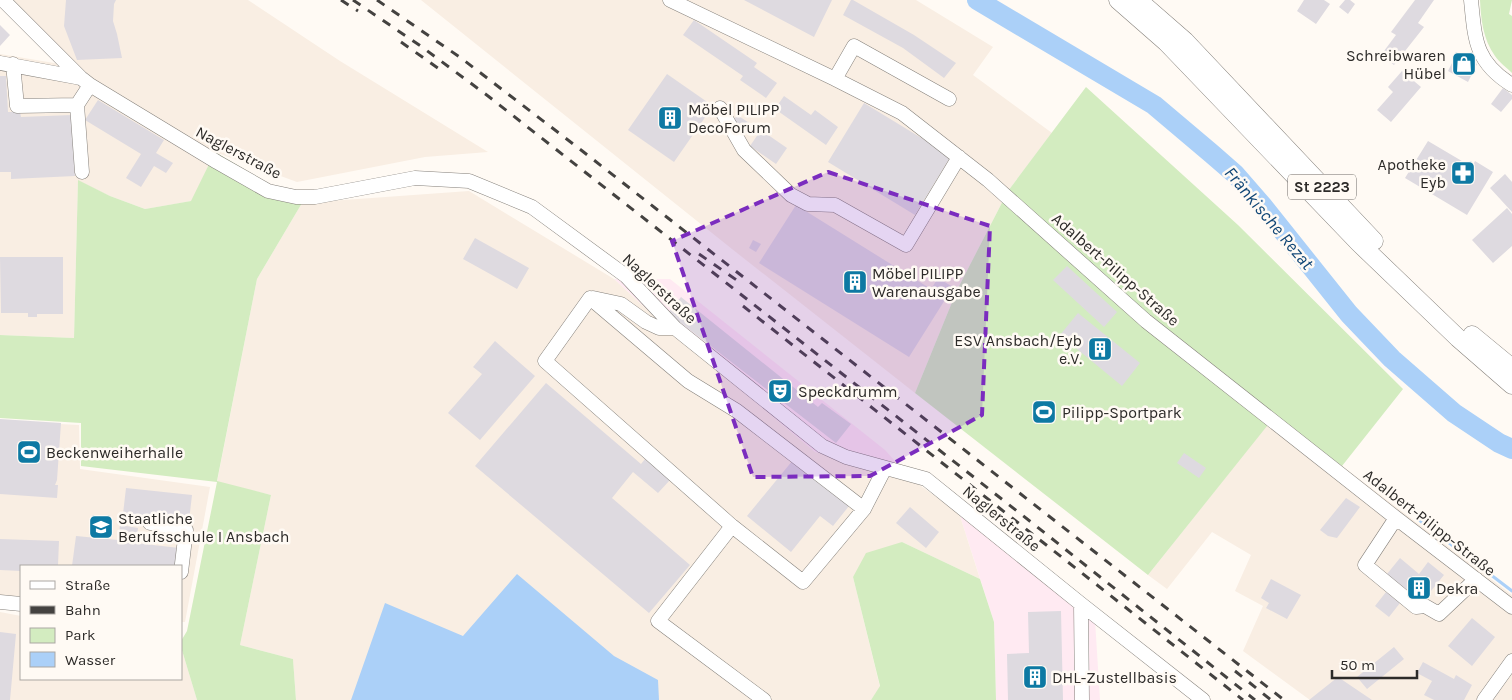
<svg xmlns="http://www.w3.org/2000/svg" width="1512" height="700" font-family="Karla,sans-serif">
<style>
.commercial{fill:#ffeaf2}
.built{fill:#f9eee3}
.green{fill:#d3ecc0}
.water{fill:#abd0f8}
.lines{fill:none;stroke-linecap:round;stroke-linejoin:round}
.stream{stroke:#abd0f8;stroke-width:3}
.river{stroke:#abd0f8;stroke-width:20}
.building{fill:#dedae0}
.minor-casing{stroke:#85807b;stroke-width:15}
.major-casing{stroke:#85807b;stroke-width:19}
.minor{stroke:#fff;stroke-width:14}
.major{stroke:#fff;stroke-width:18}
.rail{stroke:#444240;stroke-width:3;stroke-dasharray:9 9;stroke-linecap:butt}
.marked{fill:#7b2cbf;fill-opacity:0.2;stroke:#7b2cbf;stroke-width:4;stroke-dasharray:10 6;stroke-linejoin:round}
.labels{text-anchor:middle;stroke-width:5;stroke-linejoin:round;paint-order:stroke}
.shield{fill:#fffaf4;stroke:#6c6966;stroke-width:1}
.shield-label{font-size:15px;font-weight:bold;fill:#2d2b29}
.poi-label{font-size:16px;fill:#2d2b29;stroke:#fffaf4;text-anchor:start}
.street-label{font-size:16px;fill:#2d2b29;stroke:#fffaf4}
.water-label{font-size:18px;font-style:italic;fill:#0f4575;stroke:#fffaf4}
</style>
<rect width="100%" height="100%" fill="#fffaf4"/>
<path class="commercial" d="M614,279H670L885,450L911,479L815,452L670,331Z
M959,513L1095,620L1100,700H996L994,622Z"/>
<path class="built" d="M0,0H248L340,61L488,152L425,157L297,182L215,152L192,201L145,209L110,196L78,181L74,338L0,335V54L60,64Z
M421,0H916L993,47L973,75L1052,133L1008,191L957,290L915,393L732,249Z
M469,191L614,279L670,331L815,452L911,479L959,513L980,579L902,542L853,577L880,687L871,700H296L293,659L240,645L271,495L217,482L257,279L302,203Z
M1275,415L1512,595V700H1310L1243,651L1263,606L1235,591L1251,555L1212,532L1167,589L1148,575Z
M0,421L79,425L80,469L210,487L185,622H181V566H21V598L0,596Z
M0,612L21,616V679H181V647L197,700H0Z"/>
<path class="green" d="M1480,0H1512L1509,14L1512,16V73C1507,68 1499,62 1495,56C1483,39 1481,20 1480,0Z
M1086,87L1238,225L1403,389L1342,466L1275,416L1148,575L915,393L957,290L1008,191Z
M215,152L302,203L257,279L217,481L271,495L240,645L293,659L296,700H197L181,647V641L187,631L217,482L81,466V423L0,418V335L74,338L78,180L110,196L145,209L191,201Z
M902,542L980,579L994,622L996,700H871L880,686L853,577L866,553Z"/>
<path class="water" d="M517,574L614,656L658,680L659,700H351L385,603L463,636Z"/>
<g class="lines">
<path class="stream" d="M1419,520L1512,591"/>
<path class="river" d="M977,0L1154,105L1212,154L1235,174L1262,205L1349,314L1392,359L1454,413L1499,443L1512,449"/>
</g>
<path class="building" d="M66,0H116L114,4L113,21L117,34L122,58L77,60L64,26Z
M744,0H832L814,37Z
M851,0H853L914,35L956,63L944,78L903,48L843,15Z
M1304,0H1324L1330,4L1316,24L1297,11Z
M1345,0H1350L1355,4L1348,14L1339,7Z
M1415,0H1434L1418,23L1424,27L1394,65L1381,55L1396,35L1391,32Z
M694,20L757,63L754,67L777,83L766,98L740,80L743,76L683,35Z
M0,25L10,35L0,46Z
M1457,53L1477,64L1468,82L1448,71Z
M1402,71L1421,87L1391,122L1377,110L1393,92L1388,87Z
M667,74L713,106L674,162L628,130Z
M0,76H6L8,112H20L21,117L72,115L75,176L11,179V172H0Z
M1503,88L1512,95V99L1501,112L1491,104Z
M784,96L811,115L815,110L838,127L826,145L775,109Z
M98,100L164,140L156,153L173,163L166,173L154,166L141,187L126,178L141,154L85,120Z
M864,103L951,156L915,215L828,162Z
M737,115L754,126L749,133L732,123Z
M761,130L787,148L776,164L750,146Z
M1428,141L1472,167L1475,161L1493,172L1467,215L1405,178Z
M1505,174L1512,182V212L1490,188Z
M796,205L931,289L938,278L953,287L909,357L759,263Z
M1507,208L1512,214V246L1493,263L1472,240Z
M475,238L529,268L517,289L463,259Z
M753,240L761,244L756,252L749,248Z
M0,257H63V314H37V317H28V313H1Z
M1067,266L1117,312L1104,327L1053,280Z
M681,297L818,407L822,403L851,424L836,443L668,313Z
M1078,313L1140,363L1122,386L1060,335Z
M495,341L535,376L480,440L448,413L482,374L473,367Z
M546,383L641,464L645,459L670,480L658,493L633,472L612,498L690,565L649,613L475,466Z
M0,419L61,423L57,480L55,485H58L57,498L0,494Z
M1184,453L1206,468L1199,478L1177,463Z
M793,460L849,506L833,526L820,516L791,552L747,516Z
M126,488L192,495L189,521L123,514Z
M1346,498L1360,507L1337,538L1328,536L1320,530Z
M910,507L939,532L926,548L896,523Z
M120,525L138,528L136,543L179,548L177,566H72L76,536L118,540Z
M0,539L59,541L58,565L21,566V571L0,570Z
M1400,558L1419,574L1428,562L1444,575L1422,602L1387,574Z
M1271,579L1301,595L1287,619L1266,608L1269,603L1261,598Z
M1386,592L1400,603L1389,617L1375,606Z
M1061,611L1063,700H1008L1007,654L1029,653L1028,612Z
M1472,618L1495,637L1472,666L1448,646Z
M0,632L16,634L10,700H0Z
M1394,647L1404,659L1367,689L1357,677Z
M1423,662L1454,679L1456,675L1472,685L1464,700H1434L1424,695L1432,681L1417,673Z
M1338,677L1372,700H1309Z"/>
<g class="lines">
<defs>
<path id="minor" d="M3,0L81,78L90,85L217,162L268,191L296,197H315L415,178L469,181L532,207L626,276L675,328L822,446L846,457L926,479L1081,604L1203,700
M670,0L835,79L902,113L988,180L1146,321L1396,518L1512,607
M1471,0C1475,40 1475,62 1512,85
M0,63L81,78
M13,64L17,106L77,105
M835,79L854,46L949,99
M720,108L744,150L791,195L808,204L835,205L906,245L959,157
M82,172L77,105L90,85
M593,298L621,304L646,322L659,328H675
M864,509L737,411L688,381L590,298L545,361L732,526L803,582L864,509L885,468
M1396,518L1365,565L1416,607L1425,606L1439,614L1476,579
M150,523L186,530L181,572
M732,526L658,621L764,700
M0,602L21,604
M1081,604L1082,700
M1484,700L1512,661"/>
<path id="major" d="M1118,0L1166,42L1359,243L1458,338L1512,385
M1138,0L1185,41L1374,241
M1472,335L1512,368"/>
</defs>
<use href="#minor" class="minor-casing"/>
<use href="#major" class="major-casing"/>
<use href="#minor" class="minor"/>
<use href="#major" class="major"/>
<path class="rail" d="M341,0L358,11
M353,0L422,47L488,96L1031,522L1255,700
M377,0L461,58L581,150L1284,700
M401,42L442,71
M699,254L738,281
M743,306L1243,700
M1235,671L1271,700"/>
</g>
<path class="marked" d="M828,172L990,226L982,415L870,476L753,477L672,241Z"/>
<defs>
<symbol id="shop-square" viewBox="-11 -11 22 22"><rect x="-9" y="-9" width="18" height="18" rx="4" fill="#0d79a3" stroke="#fffaf4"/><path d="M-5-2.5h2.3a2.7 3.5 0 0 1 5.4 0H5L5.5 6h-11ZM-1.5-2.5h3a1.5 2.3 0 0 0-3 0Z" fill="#fff"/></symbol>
<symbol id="building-square" viewBox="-11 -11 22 22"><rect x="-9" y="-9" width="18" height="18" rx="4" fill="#0d79a3" stroke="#fffaf4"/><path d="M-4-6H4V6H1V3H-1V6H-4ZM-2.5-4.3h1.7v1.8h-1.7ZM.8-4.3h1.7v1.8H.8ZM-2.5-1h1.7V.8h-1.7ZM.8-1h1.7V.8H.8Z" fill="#fff"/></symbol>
<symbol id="pharmacy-square" viewBox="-11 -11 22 22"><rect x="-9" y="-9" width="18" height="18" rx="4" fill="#0d79a3" stroke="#fffaf4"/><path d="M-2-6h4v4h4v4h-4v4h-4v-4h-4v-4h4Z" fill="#fff"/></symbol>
<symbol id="theatre-square" viewBox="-11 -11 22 22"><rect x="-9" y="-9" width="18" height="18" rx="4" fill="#0d79a3" stroke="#fffaf4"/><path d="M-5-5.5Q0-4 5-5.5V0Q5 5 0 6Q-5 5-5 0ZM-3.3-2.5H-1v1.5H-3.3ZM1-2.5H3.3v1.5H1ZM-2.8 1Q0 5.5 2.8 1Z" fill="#fff"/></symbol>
<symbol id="stadium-square" viewBox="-11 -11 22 22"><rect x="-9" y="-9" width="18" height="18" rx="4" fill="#0d79a3" stroke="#fffaf4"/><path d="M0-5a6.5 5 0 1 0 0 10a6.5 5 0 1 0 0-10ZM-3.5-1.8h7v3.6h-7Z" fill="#fff"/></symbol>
<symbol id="school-square" viewBox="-11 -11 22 22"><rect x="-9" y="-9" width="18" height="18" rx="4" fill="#0d79a3" stroke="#fffaf4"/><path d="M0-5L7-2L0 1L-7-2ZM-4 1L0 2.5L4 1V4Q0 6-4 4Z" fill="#fff"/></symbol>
</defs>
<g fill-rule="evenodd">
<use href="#shop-square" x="1450" y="50" width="28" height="28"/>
<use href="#building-square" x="656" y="104" width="28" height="28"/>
<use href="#pharmacy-square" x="1449" y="159" width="28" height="28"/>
<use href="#building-square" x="841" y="268" width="28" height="28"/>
<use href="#building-square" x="1086" y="335" width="28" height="28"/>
<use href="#theatre-square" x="766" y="377" width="28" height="28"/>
<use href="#stadium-square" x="1030" y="398" width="28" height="28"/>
<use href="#stadium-square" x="15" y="438" width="28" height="28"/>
<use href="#school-square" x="87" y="513" width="28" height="28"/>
<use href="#building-square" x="1405" y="574" width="28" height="28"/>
<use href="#building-square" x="1021" y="663" width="28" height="28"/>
</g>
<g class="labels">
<rect class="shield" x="1288" y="174.5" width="68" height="25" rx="4"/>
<g class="shield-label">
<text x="1322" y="192">St 2223</text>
</g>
<g class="poi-label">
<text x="1446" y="61" text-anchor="end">Schreibwaren<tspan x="1446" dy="18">Hübel</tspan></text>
<text x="688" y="115">Möbel PILIPP<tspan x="688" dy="18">DecoForum</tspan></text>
<text x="1446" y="170" text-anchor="end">Apotheke<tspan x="1446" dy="18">Eyb</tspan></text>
<text x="872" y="279">Möbel PILIPP<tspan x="872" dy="18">Warenausgabe</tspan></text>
<text x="1082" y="346" text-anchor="end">ESV Ansbach/Eyb<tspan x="1082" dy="18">e.V.</tspan></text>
<text x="798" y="397">Speckdrumm</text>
<text x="1062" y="418">Pilipp-Sportpark</text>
<text x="46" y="458">Beckenweiherhalle</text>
<text x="118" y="524">Staatliche<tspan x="118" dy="18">Berufsschule I Ansbach</tspan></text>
<text x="1436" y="594">Dekra</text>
<text x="1052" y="683">DHL-Zustellbasis</text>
</g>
<g class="street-label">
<text transform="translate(239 152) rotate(28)" y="6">Naglerstraße</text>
<text transform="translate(1116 269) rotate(41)" y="6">Adalbert-Pilipp-Straße</text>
<text transform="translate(660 288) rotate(43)" y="6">Naglerstraße</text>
<text transform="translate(1002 518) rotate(39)" y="6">Naglerstraße</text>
<text transform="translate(1430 522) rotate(38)" y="6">Adalbert-Pilipp-Straße</text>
</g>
<g class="water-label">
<text transform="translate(1269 218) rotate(50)" y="6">Fränkische Rezat</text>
</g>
</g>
<rect x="20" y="565" width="162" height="115" fill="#fffaf4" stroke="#aba7a3"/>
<rect x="30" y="581" width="25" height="8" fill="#ffffff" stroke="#aba7a3"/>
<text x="65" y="590" font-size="15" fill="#2d2b29">Straße</text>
<rect x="30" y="606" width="25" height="8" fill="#444240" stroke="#aba7a3"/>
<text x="65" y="615" font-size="15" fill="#2d2b29">Bahn</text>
<rect x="30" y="628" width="25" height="15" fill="#d3ecc0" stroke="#aba7a3"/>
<text x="65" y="640" font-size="15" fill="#2d2b29">Park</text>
<rect x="30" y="652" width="25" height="15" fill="#abd0f8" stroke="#aba7a3"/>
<text x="65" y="665" font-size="15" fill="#2d2b29">Wasser</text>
<path d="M1332 670v8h85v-8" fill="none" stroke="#2d2b29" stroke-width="2.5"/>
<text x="1340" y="670" font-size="15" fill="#2d2b29" stroke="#fffaf4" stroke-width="4" paint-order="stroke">50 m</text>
</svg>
